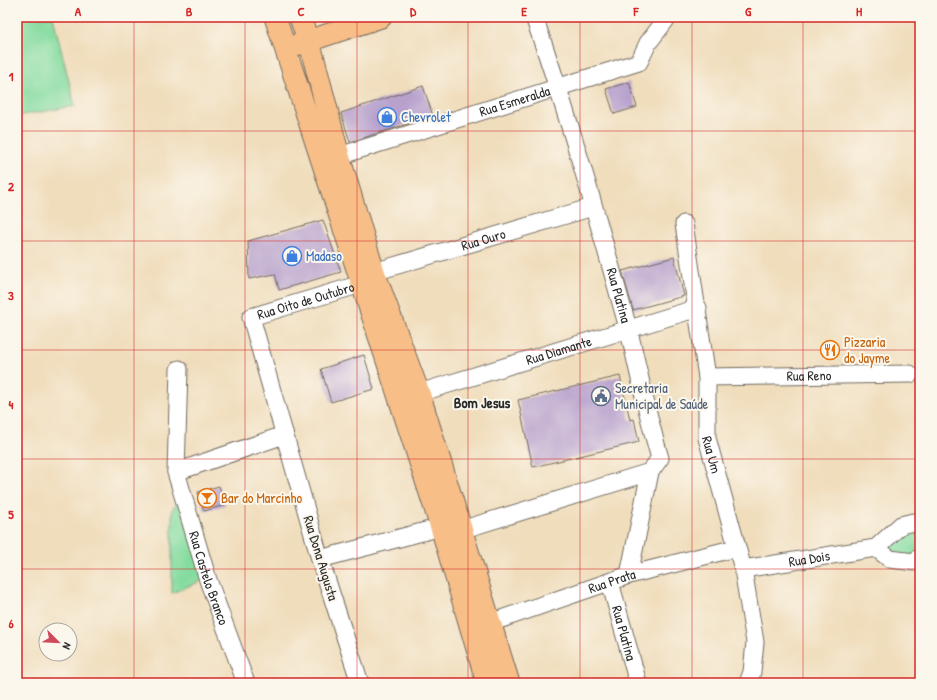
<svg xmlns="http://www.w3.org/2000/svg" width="937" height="700" font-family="'Patrick Hand',sans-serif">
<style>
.green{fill:#83db9f;stroke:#578365}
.building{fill:#b8a2cd}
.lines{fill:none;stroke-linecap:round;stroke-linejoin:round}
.minor-casing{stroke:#70695e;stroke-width:19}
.major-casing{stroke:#70695e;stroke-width:23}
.minor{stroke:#fff;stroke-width:17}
.major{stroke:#f7be88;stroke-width:21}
.grid{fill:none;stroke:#d62828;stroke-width:1;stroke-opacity:0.55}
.labels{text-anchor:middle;stroke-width:4;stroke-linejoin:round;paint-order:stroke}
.street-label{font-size:14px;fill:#2b2b2b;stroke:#fbf7ec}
.shop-label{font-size:14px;fill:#366cbe;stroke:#fbf7ec;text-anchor:start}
.food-label{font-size:14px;fill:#c56008;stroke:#fbf7ec;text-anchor:start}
.service-label{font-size:14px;fill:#4e5e75;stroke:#fbf7ec;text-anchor:start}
.neighbourhood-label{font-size:15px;font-weight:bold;fill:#2b2b2b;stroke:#fbf7ec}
.neatline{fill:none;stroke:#d62828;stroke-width:1.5}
.grid-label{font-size:13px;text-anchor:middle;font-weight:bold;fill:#d62828}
</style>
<rect width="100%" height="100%" fill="#fbf7ec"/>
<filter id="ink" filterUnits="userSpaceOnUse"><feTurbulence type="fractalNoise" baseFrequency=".025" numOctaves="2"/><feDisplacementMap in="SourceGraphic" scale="8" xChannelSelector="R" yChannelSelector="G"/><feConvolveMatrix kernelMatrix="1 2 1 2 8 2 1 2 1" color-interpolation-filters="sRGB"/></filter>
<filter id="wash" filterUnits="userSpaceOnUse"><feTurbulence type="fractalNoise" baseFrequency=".012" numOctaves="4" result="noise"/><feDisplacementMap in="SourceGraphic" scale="16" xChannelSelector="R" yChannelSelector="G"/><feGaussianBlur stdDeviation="0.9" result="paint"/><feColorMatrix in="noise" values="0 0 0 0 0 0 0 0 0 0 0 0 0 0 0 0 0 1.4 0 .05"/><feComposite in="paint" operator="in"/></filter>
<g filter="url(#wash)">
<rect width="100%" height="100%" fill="#f0ddbc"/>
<path class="green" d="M17,17H53L75,106L17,116Z
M181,499L203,580L172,593V509Z
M920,529V552L904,558L883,547L895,533Z"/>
<g id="blocks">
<path class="building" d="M629,82L637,107L614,114L606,89Z
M423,86L433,116L350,142L341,113Z
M323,220L341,272L279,290L275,274L249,279L248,241Z
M674,257L684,296L633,310L622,271Z
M364,355L374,389L331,402L321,369Z
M620,376L630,420L634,419L639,442L533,467L518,400Z
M219,486L225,505L204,511L198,492Z"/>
</g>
</g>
<g filter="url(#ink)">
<use href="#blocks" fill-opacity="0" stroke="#70695e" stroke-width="1"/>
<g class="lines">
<defs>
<g id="minor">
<path id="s1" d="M534,17C570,119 599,224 628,328C639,371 647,415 660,458L650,472L629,575"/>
<path id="s2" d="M339,156L639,62L648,43L668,17"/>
<path id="s3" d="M684,224L707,377V438L743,569L755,642L752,672L748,683"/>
<path id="s4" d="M374,272L593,207"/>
<path id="s5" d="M179,369L176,472L208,580L246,683"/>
<path id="s6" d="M707,377L910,374"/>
<path id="s7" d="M419,393L698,308"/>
<path d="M176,472L284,435"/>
<path d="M461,530L650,472"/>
<path d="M876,548L890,559L914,562L920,557"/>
<path d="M320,559L441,527"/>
<path id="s8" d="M743,569L876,548L901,525L913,522L920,526"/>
<path id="s9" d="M610,582L638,683"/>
<path id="s10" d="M490,623L629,575L736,548"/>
<path id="s11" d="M360,683L320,559L251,317L361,284"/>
</g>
<path id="major" d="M275,17L441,527L487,683
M300,17L312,52L339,156L374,272L419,393L509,683
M296,45L381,17"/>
</defs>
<use href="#minor" class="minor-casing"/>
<use href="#major" class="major-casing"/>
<use href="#minor" class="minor"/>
<use href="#major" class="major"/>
</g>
</g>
<path class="grid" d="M134,17V683M245,17V683M357,17V683M468,17V683M580,17V683M692,17V683M803,17V683M17,131H920M17,241H920M17,350H920M17,459H920M17,569H920"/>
<defs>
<symbol id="shop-ring" viewBox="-11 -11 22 22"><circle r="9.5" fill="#fbf7ec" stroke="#3f7fe0" stroke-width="1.5"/><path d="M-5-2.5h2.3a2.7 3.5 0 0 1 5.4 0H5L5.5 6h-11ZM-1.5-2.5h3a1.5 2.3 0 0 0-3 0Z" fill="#3f7fe0"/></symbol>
<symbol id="restaurant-ring" viewBox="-11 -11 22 22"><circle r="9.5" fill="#fbf7ec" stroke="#e8710a" stroke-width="1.5"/><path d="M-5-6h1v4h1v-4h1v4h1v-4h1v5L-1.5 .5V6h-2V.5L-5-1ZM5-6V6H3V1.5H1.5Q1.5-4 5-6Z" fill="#e8710a"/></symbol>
<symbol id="civic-ring" viewBox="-11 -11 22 22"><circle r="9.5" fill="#fbf7ec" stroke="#5c6f8a" stroke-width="1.5"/><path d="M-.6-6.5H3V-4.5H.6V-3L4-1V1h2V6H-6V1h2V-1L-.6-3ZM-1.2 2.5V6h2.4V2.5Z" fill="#5c6f8a"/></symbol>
<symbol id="bar-ring" viewBox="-11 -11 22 22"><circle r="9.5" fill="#fbf7ec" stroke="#e8710a" stroke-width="1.5"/><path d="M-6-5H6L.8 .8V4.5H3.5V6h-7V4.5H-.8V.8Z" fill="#e8710a"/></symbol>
</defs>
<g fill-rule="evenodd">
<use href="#shop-ring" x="376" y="106" width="22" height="22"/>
<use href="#shop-ring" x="281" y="245" width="22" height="22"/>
<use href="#restaurant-ring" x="819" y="339" width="22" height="22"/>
<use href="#civic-ring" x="590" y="385" width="22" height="22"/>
<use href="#bar-ring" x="196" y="487" width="22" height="22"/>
</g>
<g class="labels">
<g class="street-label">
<text dy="5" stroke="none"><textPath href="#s2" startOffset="184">Rua Esmeralda</textPath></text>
<text dy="5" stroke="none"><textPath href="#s4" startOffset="114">Rua Ouro</textPath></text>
<text dy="5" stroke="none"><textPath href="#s1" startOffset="291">Rua Platina</textPath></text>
<text dy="5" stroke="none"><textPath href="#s11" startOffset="439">Rua Oito de Outubro</textPath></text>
<text dy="5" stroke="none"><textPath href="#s7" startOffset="146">Rua Diamante</textPath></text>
<text dy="5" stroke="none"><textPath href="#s6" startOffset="102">Rua Reno</textPath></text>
<text dy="5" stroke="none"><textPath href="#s3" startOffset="233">Rua Um</textPath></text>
<text transform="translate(321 558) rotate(73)" y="5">Rua Dona Augusta</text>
<text dy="5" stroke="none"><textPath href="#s8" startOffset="67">Rua Dois</textPath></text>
<text dy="5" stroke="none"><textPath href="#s5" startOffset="214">Rua Castelo Branco</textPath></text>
<text dy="5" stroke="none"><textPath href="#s10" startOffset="129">Rua Prata</textPath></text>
<text dy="5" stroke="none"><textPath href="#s9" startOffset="53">Rua Platina</textPath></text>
</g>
<g class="shop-label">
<text x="401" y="122">Chevrolet</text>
<text x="306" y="261">Madaso</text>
</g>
<g class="food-label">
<text x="844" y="347">Pizzaria<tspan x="844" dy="16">do Jayme</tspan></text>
<text x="221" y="503">Bar do Marcinho</text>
</g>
<g class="service-label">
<text x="615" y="393">Secretaria<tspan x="615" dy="16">Municipal de Saúde</tspan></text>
</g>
<g class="neighbourhood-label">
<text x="482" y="408">Bom Jesus</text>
</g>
</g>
<rect width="937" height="700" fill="none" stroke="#fbf7ec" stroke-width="44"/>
<g transform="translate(58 642) rotate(114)"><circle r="19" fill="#fbf7ec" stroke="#a8a59f"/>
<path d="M0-3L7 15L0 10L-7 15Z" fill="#d1495b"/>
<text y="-6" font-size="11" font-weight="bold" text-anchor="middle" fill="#2b2b2b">N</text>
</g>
<rect x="22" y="22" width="893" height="656" class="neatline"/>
<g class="grid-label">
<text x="78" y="16">A</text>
<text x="189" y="16">B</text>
<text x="301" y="16">C</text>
<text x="413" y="16">D</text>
<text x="524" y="16">E</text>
<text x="636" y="16">F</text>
<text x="748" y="16">G</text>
<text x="859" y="16">H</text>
<text x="11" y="81">1</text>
<text x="11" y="191">2</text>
<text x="11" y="300">3</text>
<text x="11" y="409">4</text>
<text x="11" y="519">5</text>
<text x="11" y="628">6</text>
</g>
</svg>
